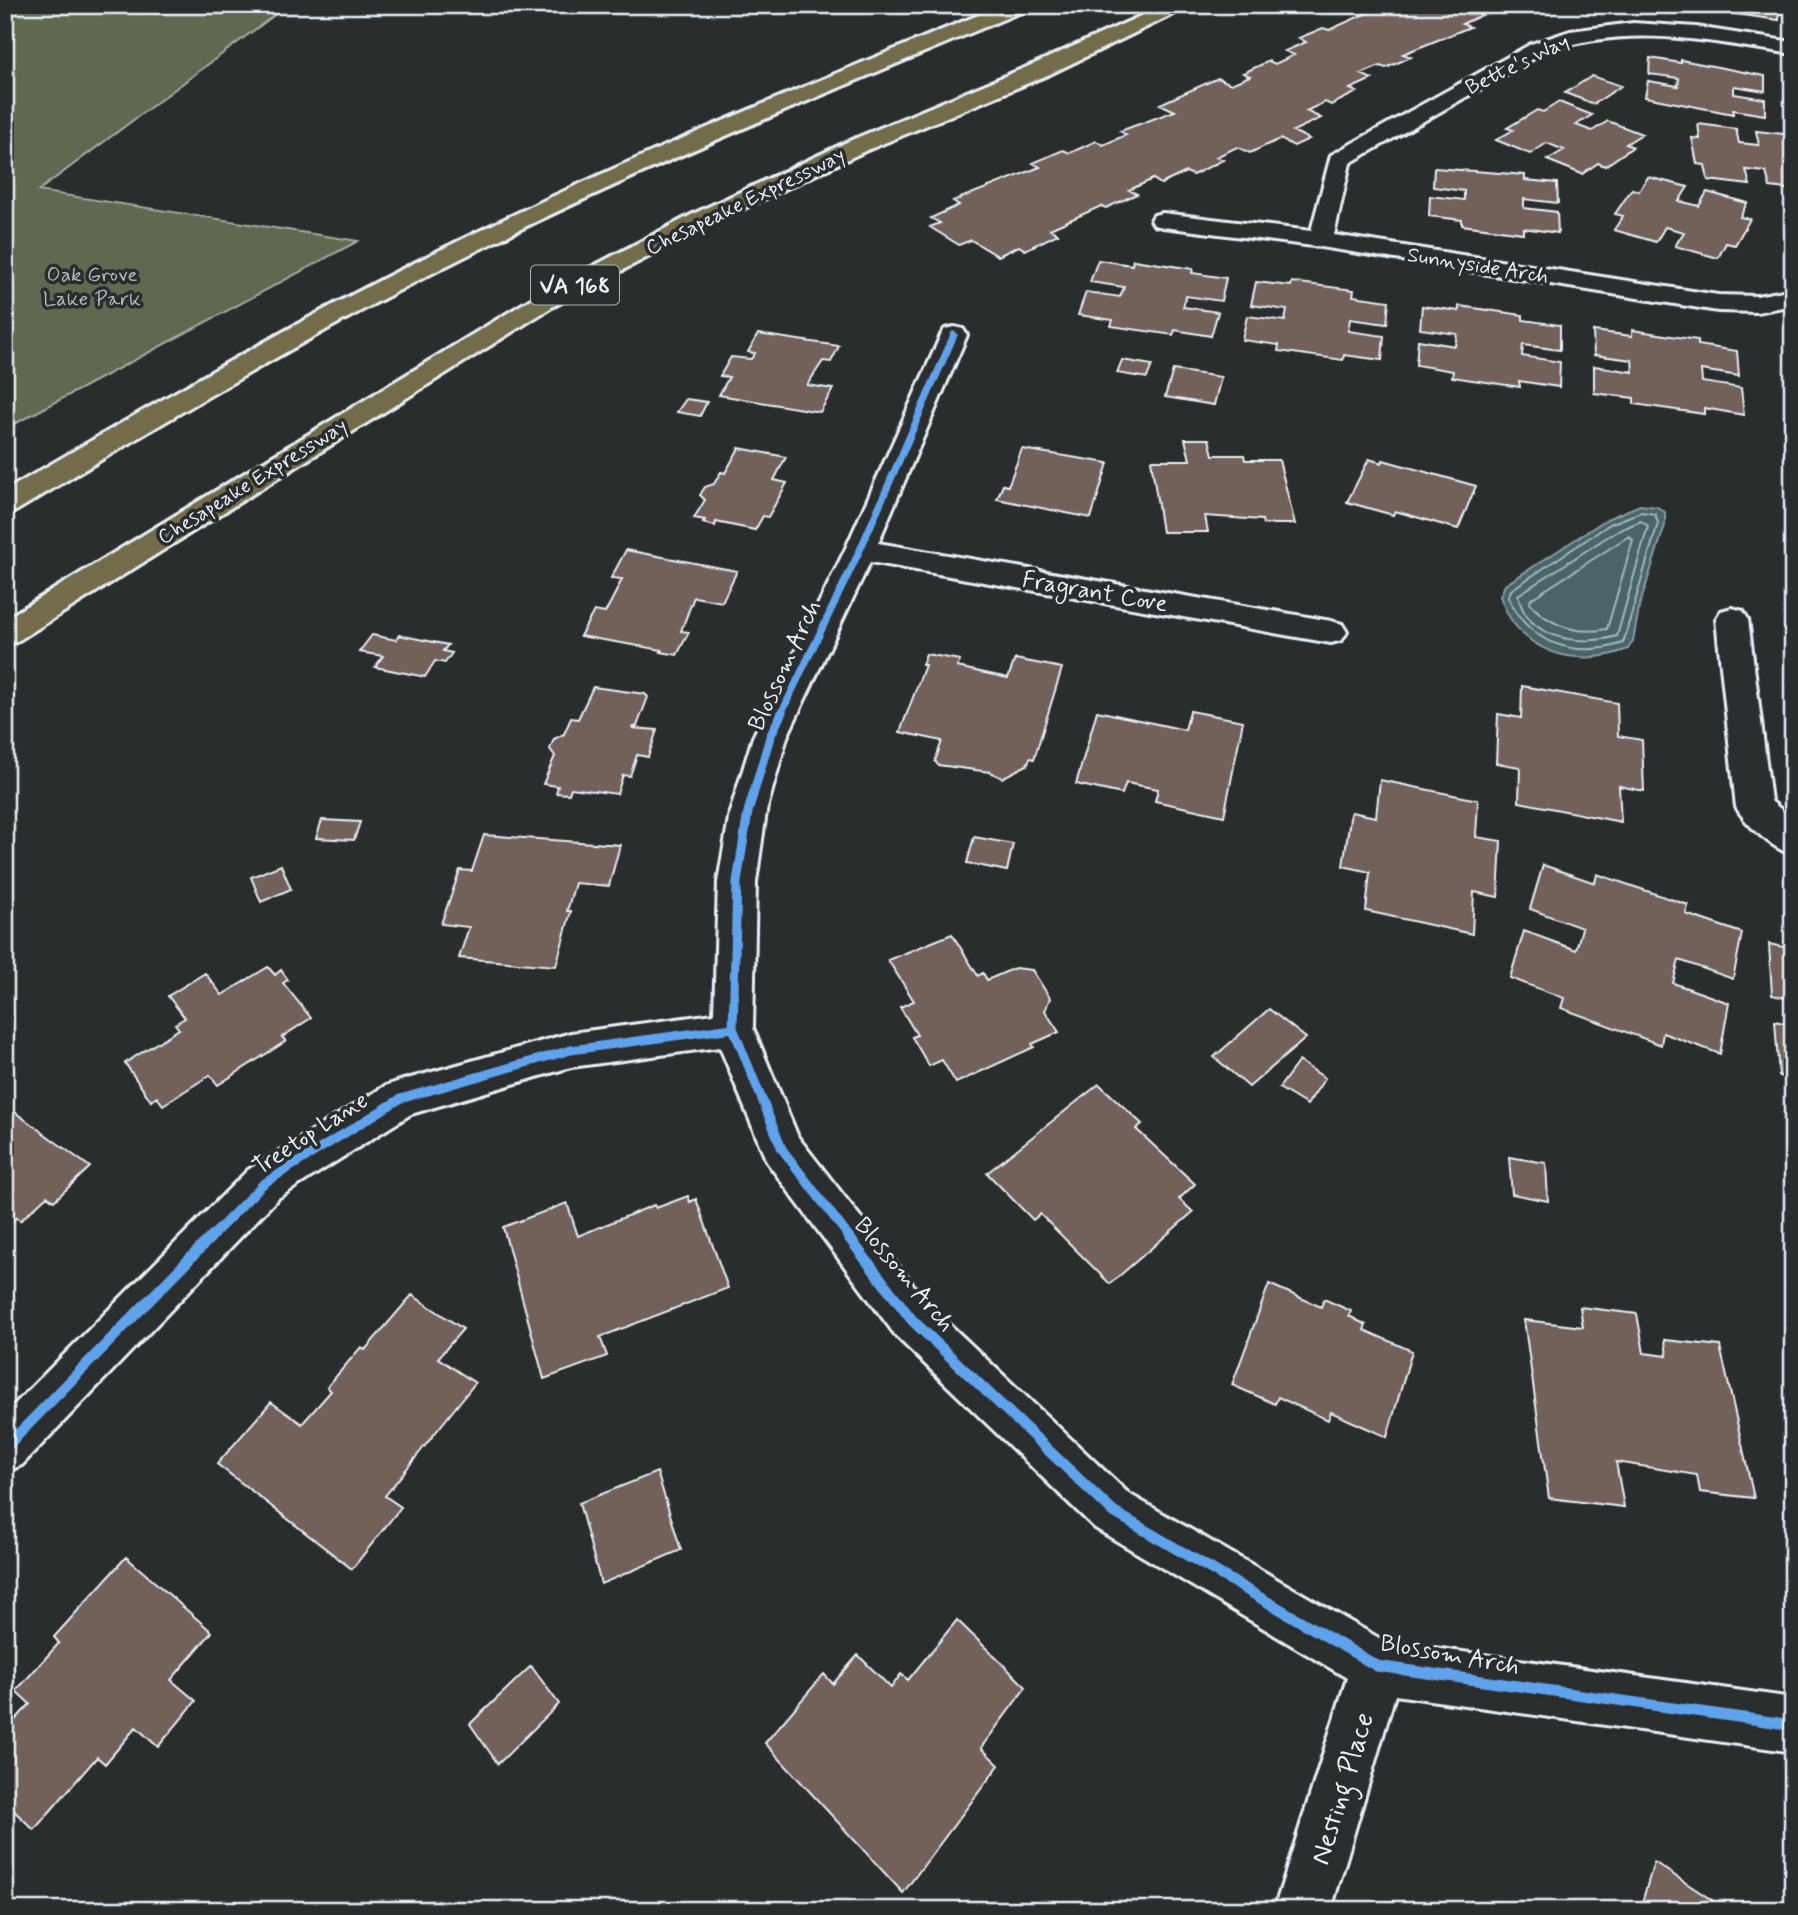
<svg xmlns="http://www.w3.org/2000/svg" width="1798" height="1915" font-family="Mynerve,sans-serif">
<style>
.green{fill:#5f6950;stroke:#a4ada4;stroke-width:2}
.water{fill:#48656b;stroke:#889da3;stroke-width:2}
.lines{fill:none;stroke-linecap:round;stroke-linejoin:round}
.shore{stroke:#a8b9c0;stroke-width:2}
.building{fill:#72615a;stroke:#e8f1f8;stroke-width:2}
.minor-casing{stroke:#e8f1f8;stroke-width:6}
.highway-casing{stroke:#e8f1f8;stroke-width:6}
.minor{fill:#2a2d2e;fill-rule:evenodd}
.highway{fill:#726c4b;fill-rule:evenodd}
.cycleway-far2-casing{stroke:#2a2d2e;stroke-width:10}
.cycleway-far1-casing{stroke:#2a2d2e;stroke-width:13}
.cycleway-casing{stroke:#2a2d2e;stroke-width:16}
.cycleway-far2{stroke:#60a3ed;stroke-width:7}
.cycleway-far1{stroke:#60a3ed;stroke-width:9}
.cycleway{stroke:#60a3ed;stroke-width:11}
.labels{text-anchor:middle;stroke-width:7;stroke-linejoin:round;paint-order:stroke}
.far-street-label{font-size:21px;fill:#e8f1f8;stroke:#2a2d2e}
.far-park-label{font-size:21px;fill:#b1bbb5;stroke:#2a2d2e}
.shield{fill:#2a2d2e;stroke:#afb6bb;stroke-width:2}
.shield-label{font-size:23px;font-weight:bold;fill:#e8f1f8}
.street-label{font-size:24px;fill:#e8f1f8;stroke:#2a2d2e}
.near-street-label{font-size:28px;fill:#e8f1f8;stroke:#2a2d2e}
</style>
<rect width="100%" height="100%" fill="#2a2d2e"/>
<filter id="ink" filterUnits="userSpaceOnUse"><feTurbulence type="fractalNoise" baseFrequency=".0143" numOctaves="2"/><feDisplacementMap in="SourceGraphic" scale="14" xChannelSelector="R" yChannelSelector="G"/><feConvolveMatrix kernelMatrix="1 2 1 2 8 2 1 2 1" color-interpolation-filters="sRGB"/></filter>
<g filter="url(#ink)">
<path class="green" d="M5,5H288L38,191L358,241L5,429Z"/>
<path class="water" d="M1640,505L1657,507L1665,512V525L1640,604L1633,641L1628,649C1575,670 1518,652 1500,596L1505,585L1607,519Z"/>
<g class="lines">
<path class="shore" d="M1641,512L1655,514L1658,523L1623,643C1575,659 1529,644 1508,597L1511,590L1610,524Z
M1641,521L1648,526L1617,636C1580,647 1526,639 1518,595L1615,532Z
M1629,536L1633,540L1607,629C1577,635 1551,626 1530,604L1531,599Z"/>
</g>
<path class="building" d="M1371,5H1457L1482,15L1462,24L1470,27L1403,54L1411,57L1386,68L1380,66L1361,74L1372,79L1350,89L1357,92L1331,105L1325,102L1306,111L1321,118L1293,131L1309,139L1294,146L1280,139L1250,153L1237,147L1216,157L1223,160L1193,175L1186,172L1161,184L1153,179L1129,190L1137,194L1106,208L1101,206L1050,229L1058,234L1025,250L1019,246L998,256L971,240L959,245L930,227L940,223L931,218L959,205L953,201L1040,167L1033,163L1063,150L1070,153L1096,141L1103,145L1126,135L1120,131L1175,111L1160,104L1218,78L1231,84L1250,76L1243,73L1269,61L1275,64L1294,55L1285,51L1306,42L1299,38L1323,28L1329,30L1367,13L1361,10Z
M1671,5H1780L1779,20Z
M1650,58L1681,63V60L1765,76V91L1734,86V94L1765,99V115L1733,110V114L1645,97L1648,81L1678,86L1679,78L1649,74Z
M1592,76L1621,86L1594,104L1565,93Z
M1559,102L1592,115L1576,125L1592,131L1608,121L1642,134L1626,144L1633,147L1605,166L1598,163L1582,174L1547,160L1564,150L1547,143L1530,154L1496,140L1513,130L1507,128L1537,110L1543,112Z
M1698,124L1736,129L1739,143L1759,145L1756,131L1793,135V190L1770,187L1766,172L1746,170L1750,185L1708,180L1705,165L1697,164L1692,138L1700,139Z
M1434,168L1525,175V180L1557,183L1558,203L1524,199V208L1557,212L1558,233L1523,228V233L1462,225V220L1429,216L1430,196L1464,200V191L1433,187Z
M1648,177L1688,187L1679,201L1699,206L1707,192L1747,203L1740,217L1750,219L1735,245L1726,243L1718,258L1675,246L1684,232L1665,227L1656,242L1614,230L1623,216L1615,214L1632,189L1639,191Z
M1098,260L1132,265L1133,260L1193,269L1192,273L1226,278L1221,301L1186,296L1183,307L1218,312L1211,336L1175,330L1173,335L1111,326L1113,320L1078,315L1086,292L1120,297L1124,287L1090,282Z
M1256,282L1291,286L1292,282L1354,290L1353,296L1389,301L1387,324L1350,319L1348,331L1384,336L1382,360L1344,355L1343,360L1278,351L1279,345L1242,340L1247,316L1285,321L1287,310L1251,305Z
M1422,306L1459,311V306L1523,315V320L1560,325V350L1523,345L1522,356L1560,362L1559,387L1519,381L1520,387L1452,377L1453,371L1416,365L1418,340L1455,346L1457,334L1420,329Z
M1632,330L1698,340V345L1737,351L1739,376L1701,370L1702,382L1741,388L1744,415L1704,408V414L1634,404V398L1594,393V366L1633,372L1632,360L1594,355L1593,331L1632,336Z
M758,334L839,346L831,362L823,361L807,385L833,389L820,412L719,395L729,377L720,376L731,357L751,359L755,353L748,352Z
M1122,360L1152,365L1147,378L1117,373Z
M1173,370L1221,377L1214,405L1165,397Z
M686,399L707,402L700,416L677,412Z
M1185,439H1209L1213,455H1244L1245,460H1279L1295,524H1263L1262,520L1205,516L1208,532H1162L1151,460H1190Z
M739,448L786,457L774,480L787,483L768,517L763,516L755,530L716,522L715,526L703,523L705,520L694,518L705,500L700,495L705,487L714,484L721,472L725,473Z
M1022,449L1108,463L1091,518L997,499L1003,485L1008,486Z
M1369,459L1382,463L1383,460L1476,486L1458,529L1395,511L1393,515L1347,502Z
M626,550L737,571L722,602L694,597L681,631L689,632L677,655L661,652L662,650L580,636L594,611L605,613L616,592L622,579L611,578Z
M372,635L396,640L399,635L448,645L443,651L452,653L445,663L435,661L425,677L375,667L383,656L359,652Z
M926,654L960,660L957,667L1008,678L1015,659L1062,668L1034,759L1030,758L1027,765L1002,778L990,772L938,765L935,761L942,741L900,732L925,665H922Z
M1522,686L1617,703L1618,736L1642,740L1644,791L1619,786L1621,822L1519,802L1520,767L1496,763L1498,714L1521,718Z
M593,687L645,694L648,697L637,726L632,728L657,730L648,757L637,755L630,776L623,775L617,794L571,788L569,794L556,793L558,786L543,784L555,756L550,749L554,739L564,734L571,718L578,719Z
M1097,711L1185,730L1190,711L1243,721L1224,816L1155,801L1158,789L1126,783L1122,794L1076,784Z
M1380,780L1478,800L1476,837L1501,841L1498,897L1474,892L1472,934L1366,911L1370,872L1343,866L1351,812L1376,817Z
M322,820L360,822L354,840L316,838Z
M484,835L620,845L609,886L575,883L567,911H571L556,966L459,958L469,927L441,924L460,870L472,871Z
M974,837L1013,844L1007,871L967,863Z
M281,865L291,889L261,902L251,877Z
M1543,865L1595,883L1597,874L1688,905L1686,914L1742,933L1733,979L1679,960L1673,983L1729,1003L1720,1054L1663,1033L1661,1045L1561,1008L1564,998L1510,978L1524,931L1576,950L1582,928L1530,909Z
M952,934L978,976L983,973L987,980L1015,968L1032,970L1050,998L1045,1011L1059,1032L1032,1044L1034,1047L956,1083L942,1060L929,1066L912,1037L917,1035L900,1007L914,1001L888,960Z
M1769,944L1793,949V1000L1772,995Z
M268,967L275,975L281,970L288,980L283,983L311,1018L282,1037L286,1041L218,1085L210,1075L163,1105L157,1097L151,1101L125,1063L179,1029L175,1024L185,1018L168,996L205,973L222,995Z
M1269,1009L1306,1038L1249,1087L1214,1057Z
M1775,1021L1793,1025V1079L1779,1076Z
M1299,1061L1325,1078L1307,1105L1279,1088Z
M1099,1084L1142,1124L1136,1129L1195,1184L1179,1199L1193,1212L1110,1284L1040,1214L1033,1220L987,1173Z
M5,1105L90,1167L54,1201L47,1196L20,1221L17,1217L5,1228Z
M1509,1157L1546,1163L1548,1201L1512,1194Z
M688,1196L690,1202L696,1199L728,1288L600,1337L607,1356L544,1379L503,1227L567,1203L578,1236L654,1205L656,1208Z
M1269,1284L1321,1307L1324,1299L1351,1311L1349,1316L1366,1325L1364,1330L1412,1351L1387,1437L1331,1412L1328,1420L1278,1397L1275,1404L1232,1385Z
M412,1295L463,1329L438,1358L475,1383L385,1496L401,1507L352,1569L217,1464L271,1402L302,1424L331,1391L327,1387L361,1347L365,1350Z
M1580,1307L1637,1314L1644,1353L1667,1356L1665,1340L1720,1346L1754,1498L1700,1492L1697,1475L1616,1462L1624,1507L1549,1498L1524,1320L1583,1327Z
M657,1472L681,1550L601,1584L579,1503Z
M126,1557L212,1632L171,1680L196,1701L158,1747L136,1727L105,1764L97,1757L34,1830L5,1802V1731L30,1704L16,1691L59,1643L54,1637Z
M957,1620L1026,1687L981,1748L999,1765L903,1893L765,1743L824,1674L833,1684L858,1655L891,1688L901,1674L908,1680Z
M531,1666L559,1704L498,1764L470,1724Z
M1654,1862L1727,1910H1632L1634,1902L1641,1906Z"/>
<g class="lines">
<defs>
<path id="minor" d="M1633,23L1696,27L1793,42V54C1706,41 1631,23 1545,52L1350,163L1334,235L1718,295L1757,296L1793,289V305L1757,312L1718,311L1321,247L1163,227L1154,225L1151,220L1154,215L1163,213L1311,231L1331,155L1531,44L1570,31Z
M954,327L963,329L967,335L878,543L1331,621L1342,624L1347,632L1342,640L1331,643L870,562L787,737L766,812L756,882L753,1028L798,1137L928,1304L1129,1494L1384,1641L1793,1698V1752L1395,1695L1331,1910H1274L1347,1678L1095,1528L896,1336L767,1162L720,1047L571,1067L411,1114L278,1198L22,1465L5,1472V1414L248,1170L385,1086L400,1081L571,1033L714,1014L718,882L730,812L753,737L845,550L941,335L945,329Z
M1732,608L1743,611L1748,619L1771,801L1793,820V855C1772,848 1747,826 1736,807L1716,619L1721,611Z"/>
<path id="highway" d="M1003,5H1031L1028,9C832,91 635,170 446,266C299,341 157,426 16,511L5,513V491C145,409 285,327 430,255C617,162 810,84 1003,5Z
M1165,5H1192L1050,74L865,151L713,223L552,307L16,642L5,645V619L534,297L695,213L849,141L1034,64Z"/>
</defs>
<use href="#minor" class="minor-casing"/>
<use href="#highway" class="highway-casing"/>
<use href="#minor" class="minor"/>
<use href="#highway" class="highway"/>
<defs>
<path id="cycleway-far2" d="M781,714L860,550L954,335"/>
<path id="cycleway-far1" d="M782,712L770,737L748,812L737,882L733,1028L782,1149L849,1237
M211,1237L263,1184L400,1099L571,1050L733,1028"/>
<path id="cycleway" d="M847,1235L912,1320L1112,1511L1377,1666L1793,1725
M5,1448L213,1235"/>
</defs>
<use href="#cycleway-far2" class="cycleway-far2-casing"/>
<use href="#cycleway-far1" class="cycleway-far1-casing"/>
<use href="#cycleway" class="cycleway-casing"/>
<use href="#cycleway-far2" class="cycleway-far2"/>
<use href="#cycleway-far1" class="cycleway-far1"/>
<use href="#cycleway" class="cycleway"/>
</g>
</g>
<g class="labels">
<g class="far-street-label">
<text transform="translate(1517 64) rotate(-26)" y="7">Bette's Way</text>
<text transform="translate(745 201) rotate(-26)" y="7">Chesapeake Expressway</text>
<text transform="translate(1478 265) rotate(9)" y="7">Sunnyside Arch</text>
<text transform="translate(252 481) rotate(-32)" y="7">Chesapeake Expressway</text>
</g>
<g class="far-park-label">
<text x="92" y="281">Oak Grove<tspan x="92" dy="24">Lake Park</tspan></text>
</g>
<rect class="shield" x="531" y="265.5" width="88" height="39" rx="5"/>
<g class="shield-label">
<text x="575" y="293">VA 168</text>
</g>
<g class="street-label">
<text transform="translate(1095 591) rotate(10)" y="8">Fragrant Cove</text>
<text transform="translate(784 665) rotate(-65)" y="8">Blossom Arch</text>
<text transform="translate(310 1133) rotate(-33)" y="8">Treetop Lane</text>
<text transform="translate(905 1274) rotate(50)" y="8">Blossom Arch</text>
<text transform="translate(1450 1654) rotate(10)" y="8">Blossom Arch</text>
</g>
<g class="near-street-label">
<text transform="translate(1341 1788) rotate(-73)" y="10">Nesting Place</text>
</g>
</g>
<rect width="1798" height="1915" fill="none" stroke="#2a2d2e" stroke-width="28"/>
<rect x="14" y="14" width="1770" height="1887" fill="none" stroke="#e8f1f8" stroke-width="2.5" filter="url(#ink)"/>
</svg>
